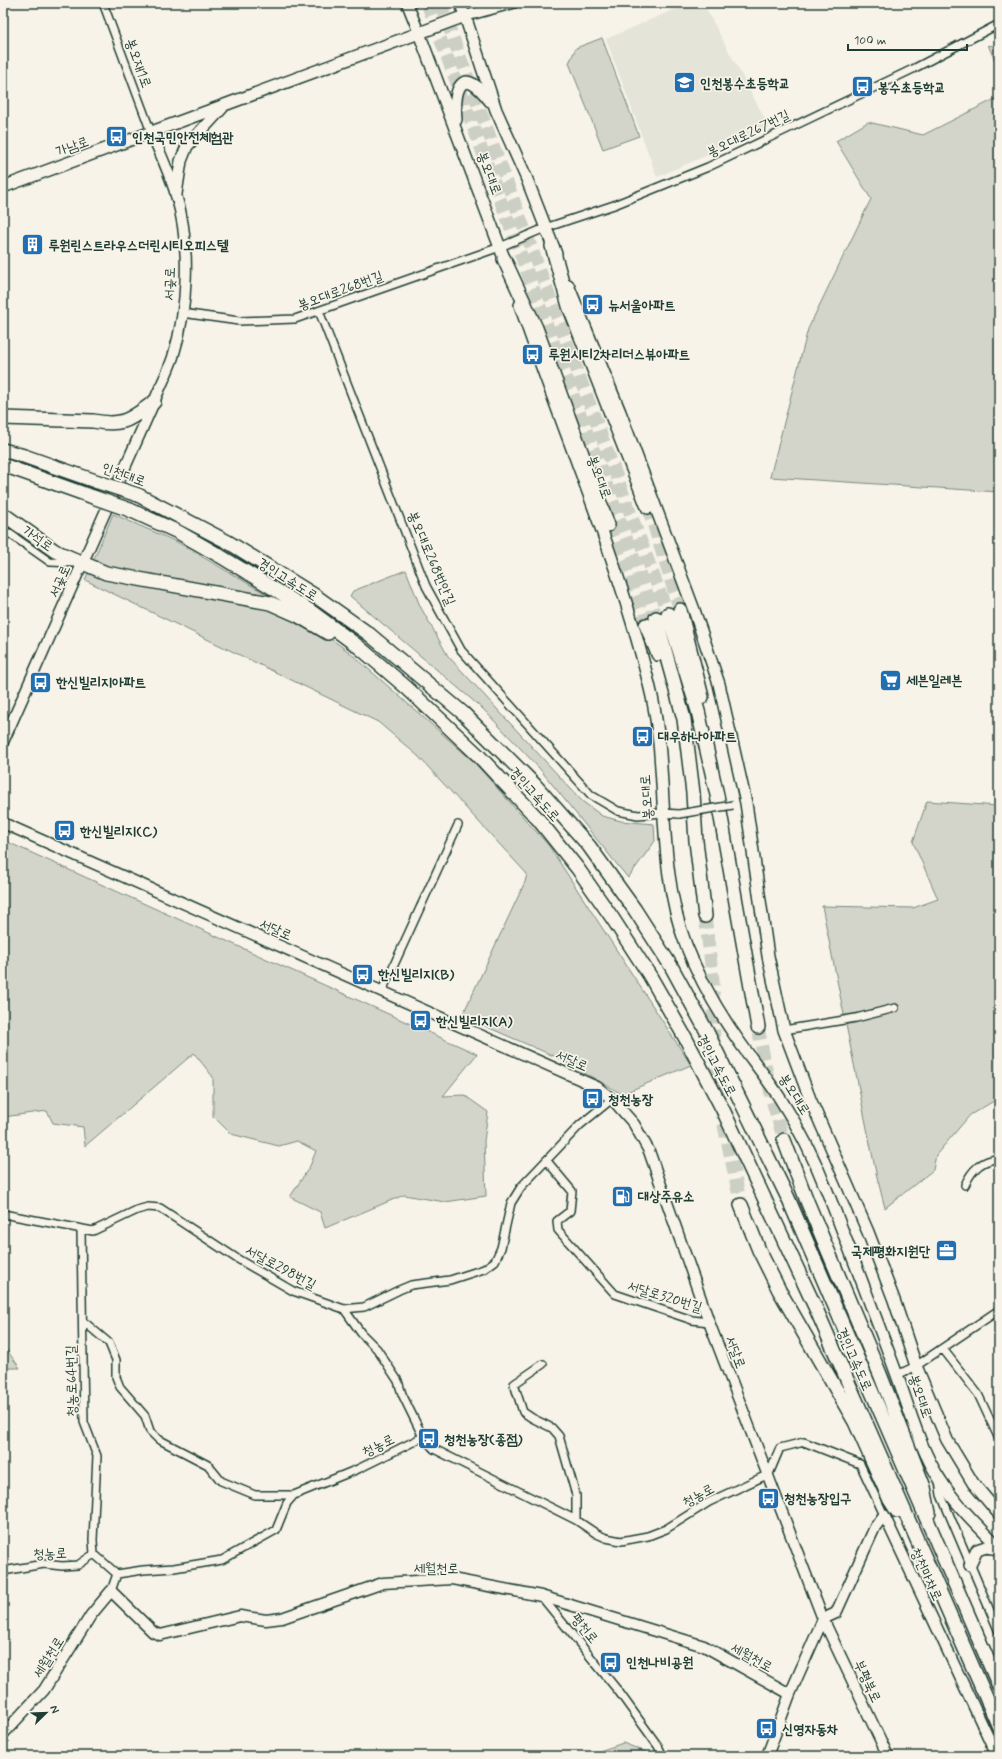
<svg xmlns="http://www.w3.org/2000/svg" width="1002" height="1759" font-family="Mynerve,'Poor Story',sans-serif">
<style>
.built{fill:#e5e4d9}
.green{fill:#d3d5ca;stroke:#79897f}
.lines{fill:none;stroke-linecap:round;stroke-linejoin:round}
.highway-tunnel{stroke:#cccfc4;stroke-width:13;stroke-dasharray:13 6;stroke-linecap:butt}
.street-casing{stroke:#1f3d34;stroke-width:10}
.secondary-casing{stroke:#1f3d34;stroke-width:13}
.primary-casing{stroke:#1f3d34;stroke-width:14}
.highway-casing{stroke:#1f3d34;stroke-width:16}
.street{stroke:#f7f3e8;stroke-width:7}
.secondary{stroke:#f7f3e8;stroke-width:10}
.primary{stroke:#f7f3e8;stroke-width:11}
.highway{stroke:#f7f3e8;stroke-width:13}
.street-bridge-casing{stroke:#1f3d34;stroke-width:10;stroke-linecap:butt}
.highway-bridge-casing{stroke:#1f3d34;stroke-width:16;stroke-linecap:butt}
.street-bridge{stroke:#f7f3e8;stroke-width:7}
.highway-bridge{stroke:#f7f3e8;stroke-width:13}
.labels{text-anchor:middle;stroke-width:3.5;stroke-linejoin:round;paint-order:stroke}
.street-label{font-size:14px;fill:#1f3d34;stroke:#f7f3e8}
.poi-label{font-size:14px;font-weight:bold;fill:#1f3d34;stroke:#f7f3e8;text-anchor:start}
</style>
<rect width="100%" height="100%" fill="#f7f3e8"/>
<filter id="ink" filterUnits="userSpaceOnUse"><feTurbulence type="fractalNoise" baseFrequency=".025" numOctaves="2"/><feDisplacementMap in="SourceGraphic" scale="8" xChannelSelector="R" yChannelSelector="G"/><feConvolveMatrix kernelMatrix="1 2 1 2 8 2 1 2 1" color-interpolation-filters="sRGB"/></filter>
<g filter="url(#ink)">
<path class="built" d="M689,3H703L770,128L657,177L606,39Z"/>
<path class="green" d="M602,38L639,136L603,149L569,63L576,48Z
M988,45L999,47V70Z
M999,97V492L770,477L808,329L871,199L836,141L868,122L923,135Z
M113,514L177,542L266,594L348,651L473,761L549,846L691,1065L622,1094L556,1057L462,1016L525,882L527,874L418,756L378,722L85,580Z
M406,570L420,606L448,656L582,801L602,816L621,821L654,824L655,841L628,878L539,768L483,709L350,596L353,591Z
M927,801L999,806V1098L970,1115L936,1155L933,1170L885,1208L876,1173L822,906L913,908L938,899L913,842Z
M3,840L477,1054L443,1096L464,1095L488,1112L484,1141L486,1196L445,1202L404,1195L325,1228L320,1212L290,1197L310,1166L316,1151L297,1141L279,1146L231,1134L213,1116V1077L194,1053L85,1146L83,1127L53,1123L47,1111L3,1117Z
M3,1345L20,1368H3Z
M623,1743L646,1752L648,1756H585Z"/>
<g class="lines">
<path class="highway-tunnel" d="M427,3L656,618
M440,3L668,614
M648,507L680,610
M608,525L646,625
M705,916L713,980L714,1048L723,1121L741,1205
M758,1027L772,1100L784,1140"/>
<defs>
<path id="street" d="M103,3L151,132
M319,311L426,586L461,650L591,795L618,811L638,815L663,813L679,814
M182,313L239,321L295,319L500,247L545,228L614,205L708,167L913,69L999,24
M3,529L50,562L74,563
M382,991L458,825
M784,1030L856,1018L895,1008
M547,1161L572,1191L570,1211L557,1221L558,1230L615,1294L692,1320L709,1322
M965,1185C971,1171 982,1159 999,1159
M3,1214L93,1231L137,1210L148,1207L160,1208L236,1258L293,1291L344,1309L364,1307L399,1290L411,1285L450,1280L484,1269L495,1261L501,1248L511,1203L521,1187L580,1125L612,1099
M81,1230L84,1422L97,1456L93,1540L94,1554
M344,1309L361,1333L377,1349L398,1381L402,1394L423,1437
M83,1321L109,1343L116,1360V1377L120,1387L145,1416L150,1431L158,1439L208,1465L221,1481L255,1495H294
M943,1349L978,1394L999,1439
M543,1364L514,1384L523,1412L532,1418L552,1428L559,1436L576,1495V1520
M897,1375L916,1366L999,1310
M939,1481L941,1495L999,1632
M3,1571L44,1564L62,1566L78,1565L94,1554L117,1574L143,1570L174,1568L222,1560L276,1530L287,1503L294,1495L358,1469L423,1437L434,1449L576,1520L597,1534L606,1538L621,1541L648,1536L666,1529L709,1502L769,1474L780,1448L804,1442L860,1464L884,1515
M111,1591L117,1574
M541,1596L619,1692L658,1746L663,1756"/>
<path id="secondary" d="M407,3L419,33
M460,3L465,16L513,3
M3,742L154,402C160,387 168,372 173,357C188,309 191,243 176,195C170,174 160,153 151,132
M3,823L597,1087L612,1099L634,1124L649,1151L709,1322L823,1619L888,1756
M823,1619L836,1613L875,1527L884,1515L997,1756
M3,1734L44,1690L91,1615L111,1591L153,1632L160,1635L240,1616L266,1620L282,1618L383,1583L452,1579L541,1596L704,1646L790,1694
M767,1756L790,1694L823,1619"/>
<path id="primary" d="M419,33L507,266
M456,120C453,86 463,65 490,101
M3,187L465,16L496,110L526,177L556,254
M176,194L181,161L187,146L222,108
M568,285L620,412L694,610L719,684L746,803L768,956L784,1030L810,1099L868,1232L894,1300L916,1366L947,1440L973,1483L999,1514
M520,305C563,432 617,554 649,684C671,769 654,861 686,945C699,978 717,1010 738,1040C752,1060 768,1079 781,1100C799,1128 815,1160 827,1191C851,1252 874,1313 897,1375C909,1408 921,1452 941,1481C957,1506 978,1526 999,1547
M970,1565L977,1550L986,1547L999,1549"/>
<path id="highway" d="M552,246L569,306L648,507
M504,259L536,328L608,525
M3,418L93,421C124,427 130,419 154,402
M3,450L24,456L98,482
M3,465L93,497
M138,495L228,542L314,595L369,634L463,713L535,785L589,846L635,910L671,966L706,1030L788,1198L999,1686
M130,510L178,532L220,556L309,610L359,647L407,688L478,755L538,819L578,869L613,919L650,976L686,1039L723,1110L817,1311L999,1727
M3,514L55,551L106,573L270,603L297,615L328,633
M680,610L702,697
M668,614L698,711L717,795L758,1027
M656,618L684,719L693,793L696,841L705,916
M646,625L658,654
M784,1140L807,1201L880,1374L924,1487L929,1513
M741,1205L759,1250L779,1290L855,1422L890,1500L897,1511"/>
</defs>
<use href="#street" class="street-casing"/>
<use href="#secondary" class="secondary-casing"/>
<use href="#primary" class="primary-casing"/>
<use href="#highway" class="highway-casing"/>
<use href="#street" class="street"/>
<use href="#secondary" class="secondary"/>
<use href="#primary" class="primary"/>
<use href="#highway" class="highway"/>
<defs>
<path id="street-bridge" d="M679,814L733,805"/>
<path id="highway-bridge" d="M98,482L138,495
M93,497L130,510"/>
</defs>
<use href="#street-bridge" class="street-bridge-casing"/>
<use href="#highway-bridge" class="highway-bridge-casing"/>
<use href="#street-bridge" class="street-bridge"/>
<use href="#highway-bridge" class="highway-bridge"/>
</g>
</g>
<defs>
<symbol id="school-square" viewBox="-11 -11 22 22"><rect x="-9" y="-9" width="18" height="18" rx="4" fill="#1f6fb2" stroke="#f7f3e8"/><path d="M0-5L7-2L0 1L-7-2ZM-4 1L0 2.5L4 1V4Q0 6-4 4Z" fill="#fff"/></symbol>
<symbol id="bus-square" viewBox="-11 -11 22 22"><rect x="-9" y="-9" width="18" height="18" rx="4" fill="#1f6fb2" stroke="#f7f3e8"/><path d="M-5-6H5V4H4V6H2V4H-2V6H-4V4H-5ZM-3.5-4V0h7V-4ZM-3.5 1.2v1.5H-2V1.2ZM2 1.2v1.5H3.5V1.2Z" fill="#fff"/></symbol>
<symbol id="building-square" viewBox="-11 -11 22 22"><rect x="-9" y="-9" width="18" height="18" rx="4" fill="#1f6fb2" stroke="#f7f3e8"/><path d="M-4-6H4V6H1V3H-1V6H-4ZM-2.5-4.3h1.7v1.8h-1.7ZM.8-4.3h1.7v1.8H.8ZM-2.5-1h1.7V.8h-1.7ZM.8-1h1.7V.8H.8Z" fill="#fff"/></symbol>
<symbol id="supermarket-square" viewBox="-11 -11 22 22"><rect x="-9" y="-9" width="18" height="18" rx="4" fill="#1f6fb2" stroke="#f7f3e8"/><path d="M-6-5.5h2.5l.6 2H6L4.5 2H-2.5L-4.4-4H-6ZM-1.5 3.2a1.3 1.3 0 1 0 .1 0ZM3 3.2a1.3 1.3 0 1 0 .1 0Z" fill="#fff"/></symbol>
<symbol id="fuel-square" viewBox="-11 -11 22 22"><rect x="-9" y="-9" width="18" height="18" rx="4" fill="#1f6fb2" stroke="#f7f3e8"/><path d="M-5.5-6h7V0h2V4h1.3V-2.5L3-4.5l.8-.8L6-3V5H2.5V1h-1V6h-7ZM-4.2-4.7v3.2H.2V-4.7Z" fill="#fff"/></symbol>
<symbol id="office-square" viewBox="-11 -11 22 22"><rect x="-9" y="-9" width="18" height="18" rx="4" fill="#1f6fb2" stroke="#f7f3e8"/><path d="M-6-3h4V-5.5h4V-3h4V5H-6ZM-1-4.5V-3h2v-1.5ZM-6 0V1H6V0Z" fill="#fff"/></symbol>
</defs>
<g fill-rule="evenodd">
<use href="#school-square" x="672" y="70" width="25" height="25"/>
<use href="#bus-square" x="850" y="74" width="25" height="25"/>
<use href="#bus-square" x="104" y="124" width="25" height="25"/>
<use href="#building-square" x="20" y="232" width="25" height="25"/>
<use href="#bus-square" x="580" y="292" width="25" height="25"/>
<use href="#bus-square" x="520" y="342" width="25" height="25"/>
<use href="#supermarket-square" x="878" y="668" width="25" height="25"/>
<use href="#bus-square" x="28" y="670" width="25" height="25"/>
<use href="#bus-square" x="630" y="724" width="25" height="25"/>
<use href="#bus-square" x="52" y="818" width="25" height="25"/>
<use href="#bus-square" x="350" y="962" width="25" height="25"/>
<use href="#bus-square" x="408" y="1008" width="25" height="25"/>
<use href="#bus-square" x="580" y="1086" width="25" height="25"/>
<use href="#fuel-square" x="610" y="1184" width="25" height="25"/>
<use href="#office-square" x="934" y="1238" width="25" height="25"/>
<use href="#bus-square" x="416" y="1426" width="25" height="25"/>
<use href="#bus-square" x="756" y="1486" width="25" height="25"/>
<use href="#bus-square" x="598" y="1650" width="25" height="25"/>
<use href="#bus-square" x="754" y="1716" width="25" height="25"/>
</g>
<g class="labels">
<g class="street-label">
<text transform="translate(139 63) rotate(70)" y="5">봉오재1로</text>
<text transform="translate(748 133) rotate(-26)" y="5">봉오대로267번길</text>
<text transform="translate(72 146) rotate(-20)" y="5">가남로</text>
<text transform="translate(490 173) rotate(69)" y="5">봉오대로</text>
<text transform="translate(169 284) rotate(-88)" y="5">서곶로</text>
<text transform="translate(340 290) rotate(-20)" y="5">봉오대로268번길</text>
<text transform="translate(124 474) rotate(20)" y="5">인천대로</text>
<text transform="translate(600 477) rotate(70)" y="5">봉오대로</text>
<text transform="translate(38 538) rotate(35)" y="5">가석로</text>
<text transform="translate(432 558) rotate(67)" y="5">봉오대로268번안길</text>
<text transform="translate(288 579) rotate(32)" y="5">경인고속도로</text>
<text transform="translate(59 581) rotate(-66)" y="5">서곶로</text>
<text transform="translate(535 794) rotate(48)" y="5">경인고속도로</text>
<text transform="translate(646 797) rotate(-94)" y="5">봉오대로</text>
<text transform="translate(276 929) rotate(24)" y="5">서달로</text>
<text transform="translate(572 1060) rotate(24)" y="5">서달로</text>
<text transform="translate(717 1065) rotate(62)" y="5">경인고속도로</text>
<text transform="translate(795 1094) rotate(58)" y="5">봉오대로</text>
<text transform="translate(281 1267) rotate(28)" y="5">서달로298번길</text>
<text transform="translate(665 1296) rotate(17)" y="5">서달로320번길</text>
<text transform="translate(736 1352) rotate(69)" y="5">서달로</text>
<text transform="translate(855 1359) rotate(66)" y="5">경인고속도로</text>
<text transform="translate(71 1381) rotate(-91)" y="5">청농로64번길</text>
<text transform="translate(921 1396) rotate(71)" y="5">봉오대로</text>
<text transform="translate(378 1445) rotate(-26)" y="5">청농로</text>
<text transform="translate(698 1495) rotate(-29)" y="5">청농로</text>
<text transform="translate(50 1553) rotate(-2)" y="5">청농로</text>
<text x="436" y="1573">세월천로</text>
<text transform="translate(927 1574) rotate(65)" y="5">청천마차로</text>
<text transform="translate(585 1628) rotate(51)" y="5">평천로</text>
<text transform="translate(48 1657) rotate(-58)" y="5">세월천로</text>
<text transform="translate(752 1657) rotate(29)" y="5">세월천로</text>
<text transform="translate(868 1681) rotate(65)" y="5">부평북로</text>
</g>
<g class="poi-label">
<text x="700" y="88">인천봉수초등학교</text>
<text x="878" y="92">봉수초등학교</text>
<text x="132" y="142">인천국민안전체험관</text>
<text x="48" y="250">루원린스트라우스더린시티오피스텔</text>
<text x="608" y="310">뉴서울아파트</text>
<text x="548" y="359">루원시티2차리더스뷰아파트</text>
<text x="906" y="685">세븐일레븐</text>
<text x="56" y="687">한신빌리지아파트</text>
<text x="658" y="741">대우하나아파트</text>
<text x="80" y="836">한신빌리지(C)</text>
<text x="378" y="979">한신빌리지(B)</text>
<text x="436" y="1026">한신빌리지(A)</text>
<text x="608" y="1104">청천농장</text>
<text x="638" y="1201">대상주유소</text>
<text x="930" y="1256" text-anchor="end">국제평화지원단</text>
<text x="444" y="1444">청천농장(종점)</text>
<text x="784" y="1503">청천농장입구</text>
<text x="626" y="1667">인천나비공원</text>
<text x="782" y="1734">신영자동차</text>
</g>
</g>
<rect width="1002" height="1759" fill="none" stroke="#f7f3e8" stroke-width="16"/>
<rect x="8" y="8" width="986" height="1743" fill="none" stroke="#1f3d34" stroke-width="1.5" filter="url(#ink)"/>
<g transform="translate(46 1713) rotate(67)" stroke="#f7f3e8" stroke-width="3" paint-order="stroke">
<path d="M0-3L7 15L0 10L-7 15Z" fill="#1f3d34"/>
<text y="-6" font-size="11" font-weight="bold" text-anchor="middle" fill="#1f3d34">N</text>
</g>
<path d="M848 44v6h119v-6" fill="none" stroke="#1f3d34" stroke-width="2"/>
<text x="854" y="44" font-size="12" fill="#1f3d34" stroke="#f7f3e8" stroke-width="3" paint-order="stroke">100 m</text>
</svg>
